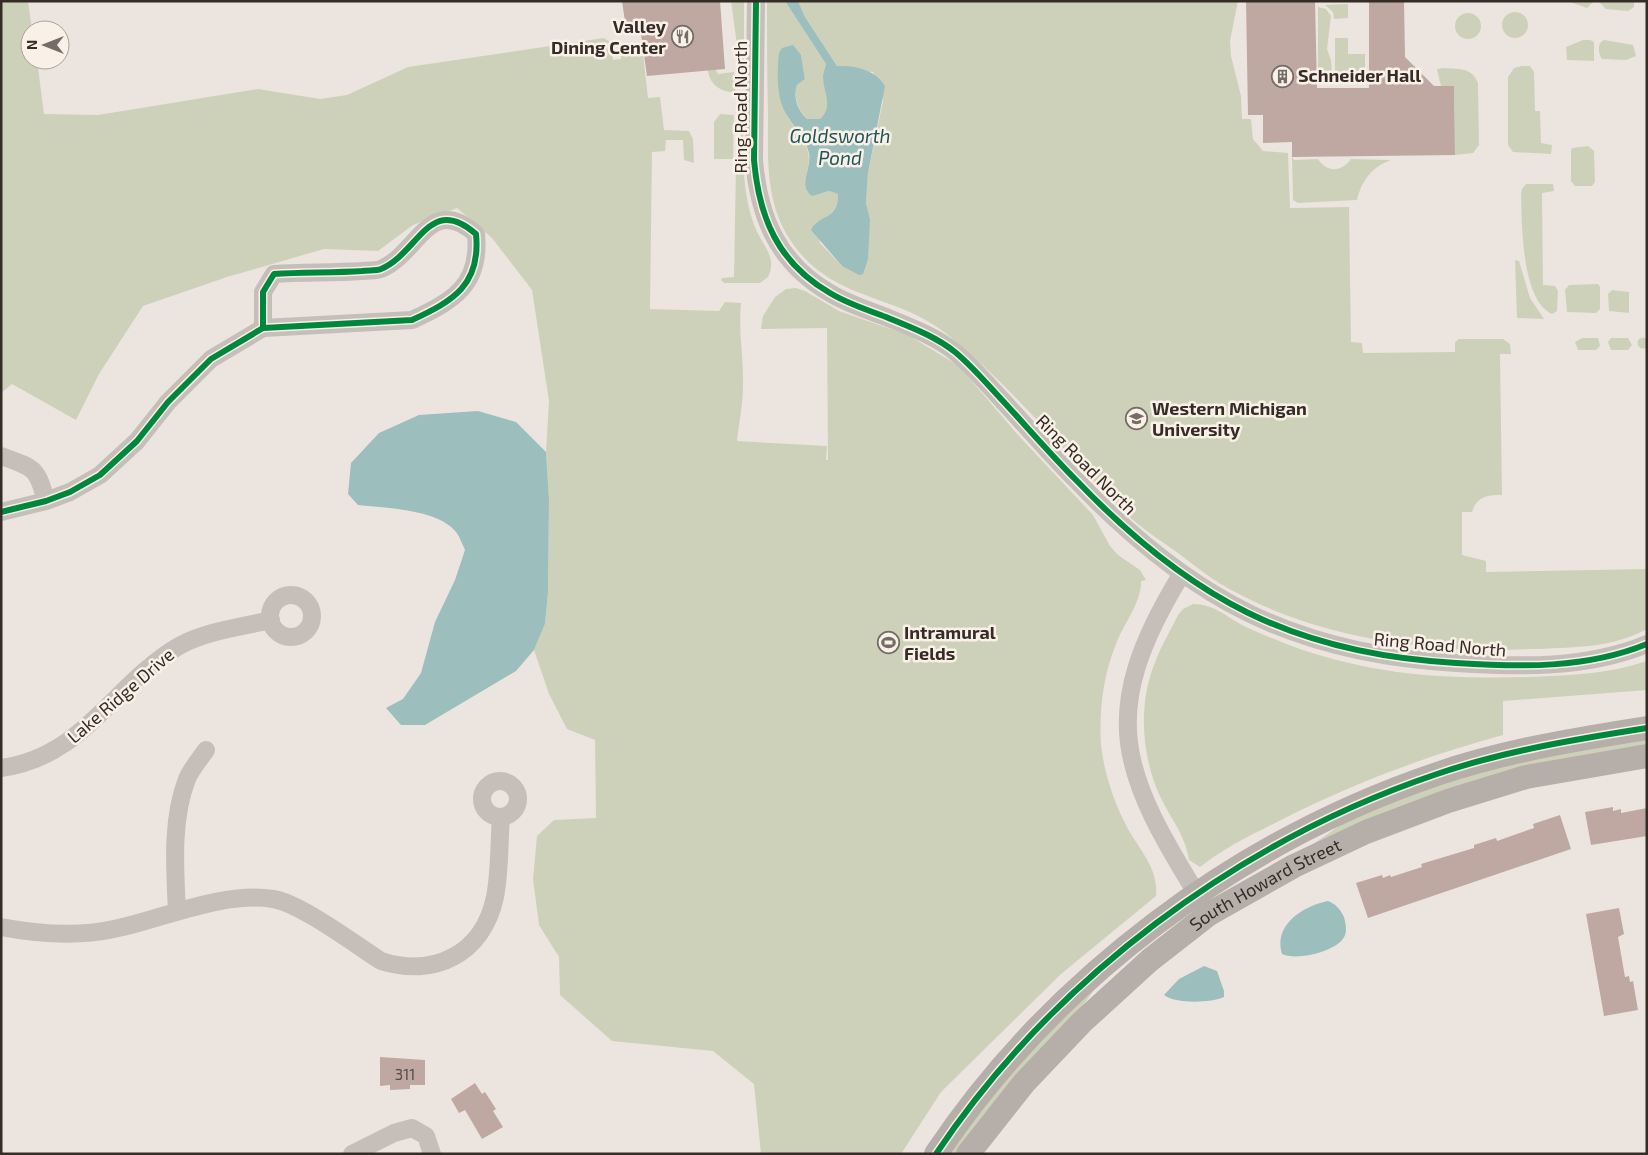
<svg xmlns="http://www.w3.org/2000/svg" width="1648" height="1155" font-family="'Exo 2',sans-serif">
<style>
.green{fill:#ced1ba}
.water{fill:#9cbebd}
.building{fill:#bfa8a1}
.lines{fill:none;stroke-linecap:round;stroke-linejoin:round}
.street{stroke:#c5beb9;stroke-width:18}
.secondary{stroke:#b6aea9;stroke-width:24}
.cycleway-casing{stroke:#f9f0e7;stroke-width:9}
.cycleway{stroke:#00873e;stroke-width:6}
.labels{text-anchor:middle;stroke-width:5;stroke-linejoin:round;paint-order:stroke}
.number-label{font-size:15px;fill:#584a46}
.poi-label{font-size:18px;font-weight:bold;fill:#352b27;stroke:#f9f0e7;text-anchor:start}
.street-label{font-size:18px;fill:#352b27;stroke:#f9f0e7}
.water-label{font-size:19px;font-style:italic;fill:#1d5556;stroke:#f9f0e7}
</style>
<rect width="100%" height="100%" fill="#ece5df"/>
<path class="green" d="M1,1H28L32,30H30V60H37L44,114L98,115L258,89L320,99L347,95L408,67L604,38L610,42L613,60L621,59V48L642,45L648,98L660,97L664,130L689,131L693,139L694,163L684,160L683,140H666L665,151L652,152L650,309L719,311L725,302L741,303C738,332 744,358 743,386C743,404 739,423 737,441L827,446L826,460H828L827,328L761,329L763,316L775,297L786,289L796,288L805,291L839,311L908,335L959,366L1018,435L1093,515L1110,546L1118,555L1140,570L1146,580L1141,581C1142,602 1123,625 1116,644C1103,676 1099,711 1101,745C1104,771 1112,797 1124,821C1136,847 1159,866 1156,896L1061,974L941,1092L901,1154H761L754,1084L713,1051L612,1041L560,995L559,957L539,925L533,879L537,836L554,820L596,818L595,740L567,729L549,694L534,650L545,624L548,592L549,499L546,452L549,401L532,290L492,238L457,208L413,225L378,251L324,249L227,277L143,306L99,374L76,420L12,384L1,393Z
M731,1H744V84L742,81Z
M767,1H785L826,64C825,68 823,73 823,76C824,91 834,106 820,119H807C798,109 793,98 797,85L805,79L801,55L779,62C778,80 778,103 789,119C797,130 805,138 808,152C812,167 800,181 808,193H823L829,191L838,194C838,211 830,217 815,223L820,243L842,266L870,219L866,203L868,173L883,101L873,72C860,72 850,67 837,66L805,17L798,1H1238L1230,41L1231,56L1241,96L1242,119H1251L1253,139L1263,151L1288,153L1290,208L1349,207L1351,342L1362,343L1363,353L1455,352V342L1459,339H1503L1510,344L1511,354H1500L1502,495C1486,495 1477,497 1472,512H1462V555L1486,561V572L1647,569V629C1612,648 1576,647 1538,649C1517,649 1496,651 1475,650C1391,646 1310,632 1235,592C1215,582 1196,567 1178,553C1164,543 1147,532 1133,520C1070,460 1016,390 948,335C894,291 828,303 787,235C765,197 768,156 768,114C767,76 767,39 767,1Z
M1567,1H1594L1587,8Z
M1598,1H1634V7L1628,11L1606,9Z
M1348,4V18L1334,19L1333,12L1325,5Z
M1318,7L1326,9L1331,16L1327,49L1331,60L1332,72L1328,80L1318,82Z
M1502 25a13 13 0 1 1 26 0a13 13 0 1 1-26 0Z
M1455 26a13 13 0 1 1 26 0a13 13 0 1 1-26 0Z
M1335,38H1348V54H1365V84H1327L1335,72Z
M1583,40H1590L1594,42V61L1567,60L1566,47Z
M1604,40L1633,45L1636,56L1626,60L1602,59C1598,53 1597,43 1604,40Z
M1522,66H1530L1534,72L1535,111H1540L1541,143L1552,145L1551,154L1513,152L1508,145V77L1514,68Z
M1443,68C1458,69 1472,67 1478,83L1479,145L1473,153L1455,155L1454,86H1441L1437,69Z
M708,70H716L718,74L734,72L736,92C721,93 709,84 708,70Z
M720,114L734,115L733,159H714V122Z
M741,124L743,130C743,164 743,195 755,227C762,245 778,257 768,277L760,283H724L721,280L722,278L734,277L736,164L741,163Z
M1588,146L1594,151L1595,182L1592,186H1575L1571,181V151L1572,148Z
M1292,157L1294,160L1318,159C1327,173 1342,172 1351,159L1391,160C1372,167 1362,180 1357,200L1298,203L1293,200Z
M1526,184H1553L1554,191L1542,193L1543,285L1555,286L1558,291L1557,311L1552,314C1521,300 1522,223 1521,194L1522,189Z
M1515,260L1519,261L1530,298L1544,319L1517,318Z
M1598,284L1600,287V309L1596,313L1567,312L1565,290L1569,285Z
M1612,290L1629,292V313L1609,311L1608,294Z
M1637.5 343a5.5 5.5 0 1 1 11 0a5.5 5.5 0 1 1-11 0Z
M1582,338H1598L1600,346L1596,350H1578L1575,342Z
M1611,338H1628L1632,345L1628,350H1611L1608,342Z
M1193,604C1214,604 1227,617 1244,626C1261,634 1279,641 1297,648C1378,676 1447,679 1531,677C1571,675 1609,674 1647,661V690L1503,701V735C1426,756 1354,783 1283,819C1255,833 1225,847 1200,867L1189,860C1186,836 1169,816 1159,794C1141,754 1138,701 1156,660C1162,644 1171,630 1178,615L1183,609Z
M1647,738V747L1309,847L1346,821L1420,791L1507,764Z
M1097,986L1081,1008L957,1154H946L1025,1056Z"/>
<path class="water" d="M785,1H798L805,17L837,66C855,65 876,70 885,86L868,173L866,203L870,219L868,259L863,274L859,275L842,266L811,230C819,213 838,222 838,194L829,191L812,196C797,186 812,169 809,153C805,137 794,127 786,114C776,97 777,71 779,53L782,48L793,45L801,55L805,79L797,85C793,98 797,109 807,119H820C834,106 823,92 823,76C823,73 825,68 826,64Z
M478,411L516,422L546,452L549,499L548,592L545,624L534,650L516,671L425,725H401L386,708L403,699L421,673L435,622L455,580L465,550C462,544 460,537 456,532C438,509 385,508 358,505L348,494L351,463L379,433L419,415Z
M1328,901C1336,904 1340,909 1344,917C1346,925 1348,934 1342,940C1332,952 1296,961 1282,954C1273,925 1303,906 1328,901Z
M1204,966L1217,971L1224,991V997C1211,1003 1175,1004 1164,995L1179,979Z"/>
<path class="building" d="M622,1H720L725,69L647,76L641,34L627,35Z
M1246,1H1315L1317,88H1369V1H1404L1405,57L1434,86H1454L1455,155L1292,157V142L1263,143V115H1248Z
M1613,807V811L1621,809V813L1647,808V836L1591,845L1585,812Z
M1560,815L1571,849L1368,918L1356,883L1382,875L1383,878L1390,875L1391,877L1422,867L1421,864L1474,848V845L1496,838L1497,841L1528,830L1534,828L1533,824Z
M1619,908L1624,934L1618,937L1625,977L1629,976L1630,982L1633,981L1638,1010L1604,1016L1586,914Z
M380,1057L425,1060V1085H410V1089L390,1090V1085L380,1086Z
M475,1083L482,1094L485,1092L496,1109L493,1111L503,1127L482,1139L465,1110L459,1113L451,1099Z"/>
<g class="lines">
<path class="street" d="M756,1L754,160C759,218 778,263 830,293C848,304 868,310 886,317C910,327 935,336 955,352C972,366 987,384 1002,400C1027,427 1051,455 1077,481C1189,598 1293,654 1456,663C1520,667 1586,669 1647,644
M1,456C34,468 37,467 46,501
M1,512L46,501L70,492L100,475L137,441L168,402L211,359L263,328L412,320C453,301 481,285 476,234C429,193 419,253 381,269C376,271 368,270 362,271C333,273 303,272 274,274L263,292V328
M1181,575C1095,716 1121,772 1203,904
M270 616a21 21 0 1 1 42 0a21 21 0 1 1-42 0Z
M1,768C84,757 114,684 179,646C206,631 241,627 271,620
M482 799a18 18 0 1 1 36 0a18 18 0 1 1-36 0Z
M177,912C175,869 171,820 187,779C191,769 200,759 206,750
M1,927C38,934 77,937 114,929C163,919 223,891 273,899C300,903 356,945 381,961C434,978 483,954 495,897C500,871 499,843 501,817
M352,1154L394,1133L412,1128L426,1136L432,1154"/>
<g class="secondary">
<path d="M936,1154C1053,979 1238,841 1437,774C1504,751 1577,739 1647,728"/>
<path id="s1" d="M968,1154L1024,1083L1082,1022L1150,960L1209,914L1294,866L1366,832L1448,801L1526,777L1647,756"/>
</g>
<defs>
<path id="cycleway" d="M756,1L754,160C759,218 778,263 830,293C848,304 868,310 886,317C910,327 935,336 955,352C972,366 987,384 1002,400C1027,427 1051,455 1077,481C1189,598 1293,654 1456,663C1520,667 1586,669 1647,644
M1,512L46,501L70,492L100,475L137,441L168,402L211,359L263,328L412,320C453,301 481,285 476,234C429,193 419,253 381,269C376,271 368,270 362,271C333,273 303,272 274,274L263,292V328
M936,1154C1053,979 1238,841 1437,774C1504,751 1577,739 1647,728"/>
</defs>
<use href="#cycleway" class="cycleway-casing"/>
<use href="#cycleway" class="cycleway"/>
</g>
<defs>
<symbol id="restaurant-ring" viewBox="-11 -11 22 22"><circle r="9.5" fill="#f9f0e7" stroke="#756c67" stroke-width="1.5"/><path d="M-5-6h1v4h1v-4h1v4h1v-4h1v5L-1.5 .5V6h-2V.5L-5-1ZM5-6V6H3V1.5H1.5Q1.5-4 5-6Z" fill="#756c67"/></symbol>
<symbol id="building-ring" viewBox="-11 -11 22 22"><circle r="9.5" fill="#f9f0e7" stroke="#756c67" stroke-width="1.5"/><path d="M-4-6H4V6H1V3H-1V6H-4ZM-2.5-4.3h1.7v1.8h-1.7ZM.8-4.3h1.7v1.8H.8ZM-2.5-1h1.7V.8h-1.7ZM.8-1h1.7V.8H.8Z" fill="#756c67"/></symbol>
<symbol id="university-ring" viewBox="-11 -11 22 22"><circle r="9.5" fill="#f9f0e7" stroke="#756c67" stroke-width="1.5"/><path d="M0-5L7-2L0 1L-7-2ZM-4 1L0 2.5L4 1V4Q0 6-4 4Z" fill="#756c67"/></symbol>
<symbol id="stadium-ring" viewBox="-11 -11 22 22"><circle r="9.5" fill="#f9f0e7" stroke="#756c67" stroke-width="1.5"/><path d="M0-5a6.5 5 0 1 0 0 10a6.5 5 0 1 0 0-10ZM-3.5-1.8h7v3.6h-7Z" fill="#756c67"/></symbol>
</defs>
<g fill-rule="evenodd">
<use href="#restaurant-ring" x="670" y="24" width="25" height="25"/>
<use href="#building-ring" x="1270" y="64" width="25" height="25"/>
<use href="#university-ring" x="1124" y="406" width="25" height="25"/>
<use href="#stadium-ring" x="876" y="630" width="25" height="25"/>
</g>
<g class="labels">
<g class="number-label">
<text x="405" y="1080">311</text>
</g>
<g class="poi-label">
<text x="666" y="33" text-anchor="end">Valley<tspan x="666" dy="21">Dining Center</tspan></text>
<text x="1298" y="82">Schneider Hall</text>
<text x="1152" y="415">Western Michigan<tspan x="1152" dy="21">University</tspan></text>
<text x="904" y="639">Intramural<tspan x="904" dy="21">Fields</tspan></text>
</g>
<g class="street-label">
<text transform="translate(741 107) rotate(-90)" y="6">Ring Road North</text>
<text transform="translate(1086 465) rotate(45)" y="6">Ring Road North</text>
<text transform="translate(1440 645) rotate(5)" y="6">Ring Road North</text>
<text transform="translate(121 696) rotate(-41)" y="6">Lake Ridge Drive</text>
<text dy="6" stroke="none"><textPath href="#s1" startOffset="405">South Howard Street</textPath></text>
</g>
<g class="water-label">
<text x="840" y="143">Goldsworth<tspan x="840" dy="22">Pond</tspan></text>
</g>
</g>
<rect width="1648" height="1155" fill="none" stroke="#352b27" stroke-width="5"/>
<g transform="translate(45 45) rotate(270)"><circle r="24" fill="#f9f0e7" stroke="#aba19a"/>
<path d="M0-4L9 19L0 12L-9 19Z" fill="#756c67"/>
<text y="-8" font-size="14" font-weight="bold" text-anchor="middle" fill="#352b27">N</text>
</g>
</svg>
